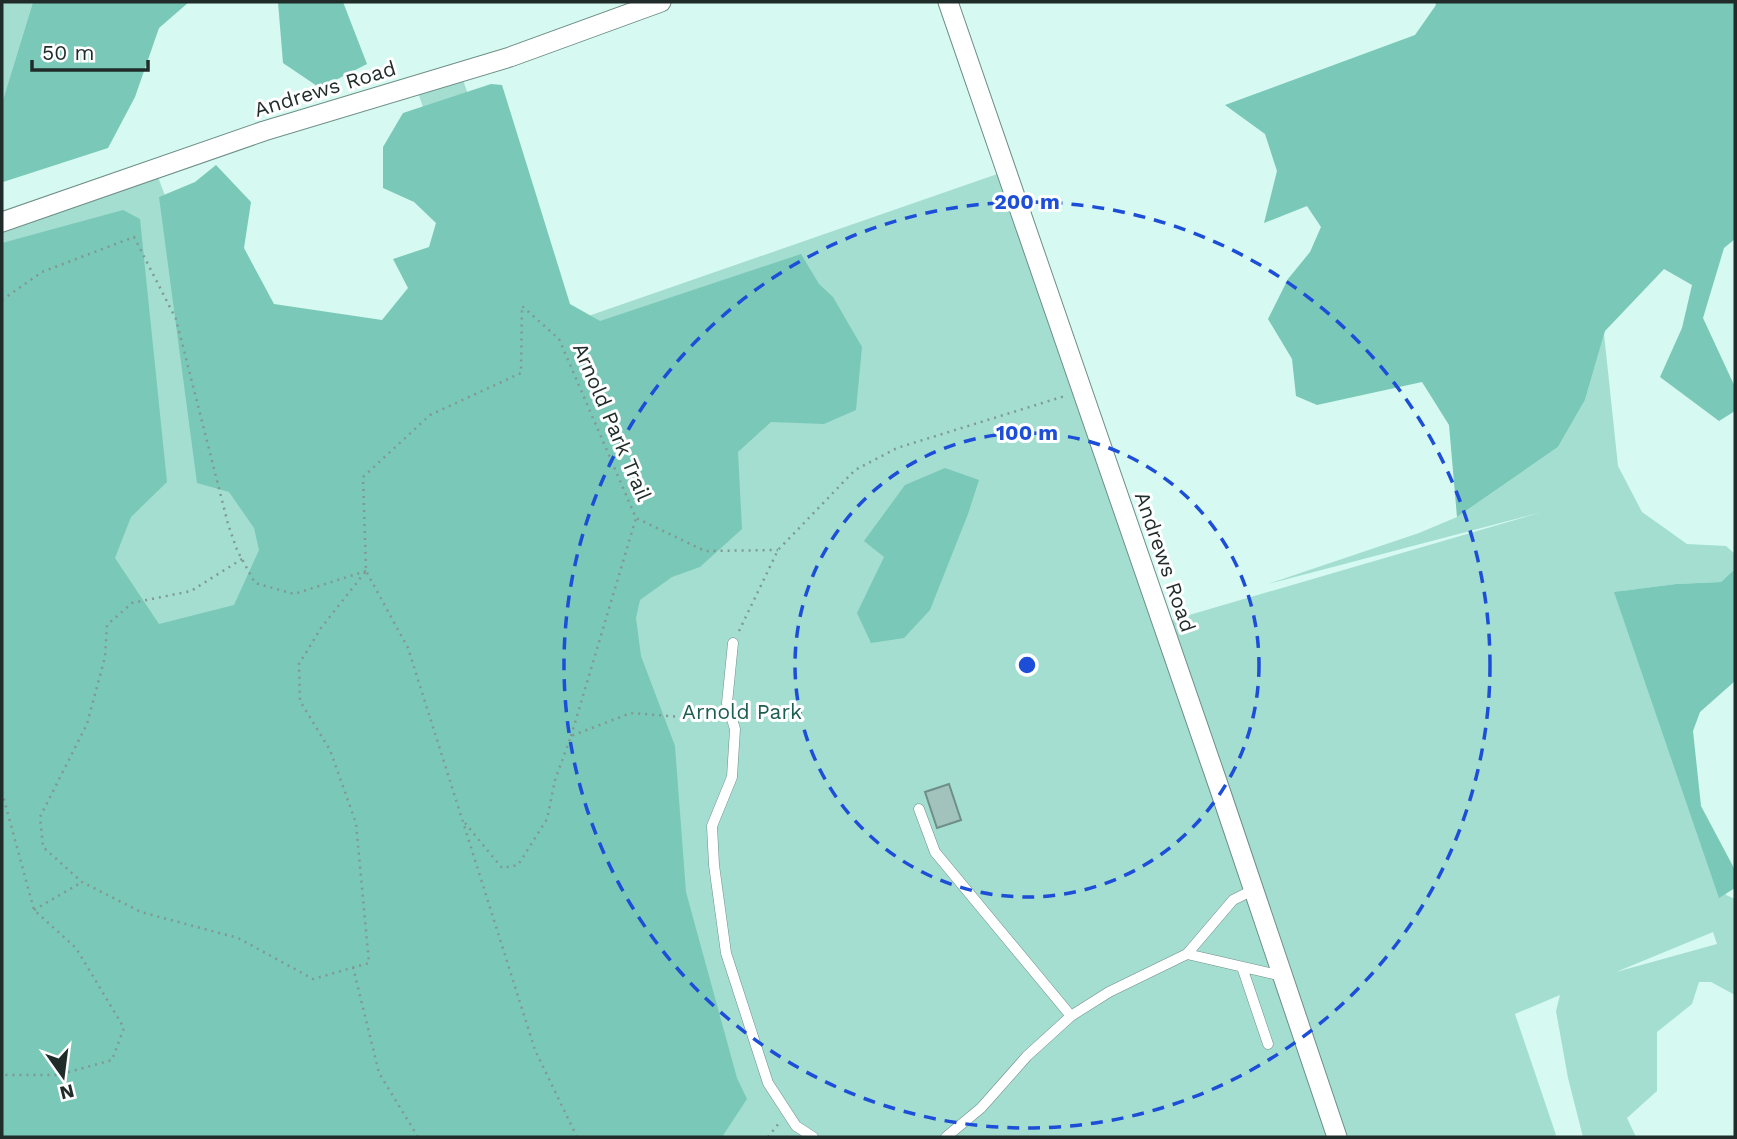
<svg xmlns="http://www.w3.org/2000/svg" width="1737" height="1139" font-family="'Work Sans',sans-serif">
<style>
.green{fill:#a4ded1;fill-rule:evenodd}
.forest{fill:#7ac8b8}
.building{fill:#a2c3bc;stroke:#6e8f87;stroke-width:2}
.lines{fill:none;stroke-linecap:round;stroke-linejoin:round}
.lane-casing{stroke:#6e8f87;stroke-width:11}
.street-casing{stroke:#6e8f87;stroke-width:21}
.path{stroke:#809993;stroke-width:2.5;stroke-dasharray:2 5;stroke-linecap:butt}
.lane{stroke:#fff;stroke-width:10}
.street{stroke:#fff;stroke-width:19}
.ring{fill:none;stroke:#1d4ed8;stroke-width:3.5;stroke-dasharray:12 9}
.labels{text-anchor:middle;stroke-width:6;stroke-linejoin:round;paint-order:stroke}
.street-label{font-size:21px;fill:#1f2c29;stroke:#fff}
.park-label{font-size:21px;fill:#1c5d52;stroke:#fff}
.centre{fill:#1d4ed8;stroke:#fff;stroke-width:3.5}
.ring-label{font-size:21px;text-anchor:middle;font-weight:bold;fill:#1d4ed8;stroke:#fff;stroke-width:6;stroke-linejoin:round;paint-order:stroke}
</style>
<rect width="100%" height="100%" fill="#d6f9f1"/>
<path class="green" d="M2,2H33L2,103Z
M459,68L548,330L1006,171L1162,623L1542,512L1268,584L1419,533L1457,517L1558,447L1585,400L1604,334L1618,466L1642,512L1687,544L1726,546L1735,554V569L1721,582L1676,584L1623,591L1726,895L1735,899V995L1711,982H1699L1692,1004L1657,1032V1091L1627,1118L1636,1137H1583L1568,1078L1556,1011L1560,995L1515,1014L1556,1135L1551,1137H2V222L155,169L255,434L502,347L416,86ZM1713,932L1717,944L1616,972Z"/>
<path class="forest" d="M33,2H189L159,28L135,97L108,148L3,182L2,103Z
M278,2H343L367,64L320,88L283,63Z
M1435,2H1735V239L1724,248L1703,318L1735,387V411L1719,421L1660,377L1682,328L1692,285L1664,269L1605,331L1585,400L1558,447L1457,517L1449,425L1422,382L1317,405L1296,396L1292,359L1268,319L1288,279L1310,252L1321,227L1307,206L1264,223L1277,171L1265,134L1225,105L1415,35L1436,5Z
M491,84L502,85L570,304L600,321L801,254L819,284L833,297L862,347L856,410L824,424L771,422L738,452L742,529L700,567L672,577L640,600L636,618L641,656L675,746L686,892L737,1078L747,1099L722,1137H2V243L123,210L140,219L167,482L131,517L115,558L159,624L234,605L259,550L254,528L229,492L197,483L159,197L195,182L216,165L251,202L244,248L274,304L382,320L408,288L393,259L429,247L436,223L414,202L383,188V147L403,113Z
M945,468L979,480L968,514L930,610L904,638L871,643L857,613L884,557L864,541L905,485Z
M1735,569V681L1700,712L1693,731L1701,806L1735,870V888L1719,898L1614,592L1676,584L1721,582Z"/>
<path class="building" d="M949,784L961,820L937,828L925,792Z"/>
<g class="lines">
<defs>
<path id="lane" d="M733,643L727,703L735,729L732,777L712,826L714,865L726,953L768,1083L796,1126L813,1137
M919,809L935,852L1071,1016
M1187,954L1282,976
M1242,967L1268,1044
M946,1137L981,1108L1027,1056L1071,1016L1109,992L1187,954L1233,900L1253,890"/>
<path id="street" d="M948,2L1220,790L1337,1137
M2,222L264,131L510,57L661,2"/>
</defs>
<use href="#lane" class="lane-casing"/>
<use href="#street" class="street-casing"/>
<path class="path" d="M2,300L42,272L134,237L176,319L228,524L237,550L255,583L294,594L366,571
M242,559L191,591L132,603L107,625L105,657L87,724L40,817L43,847L82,882L141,912L238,938L313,979L369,963L356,823L330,750L300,701L299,664L321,628L366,571
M739,631L778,550L855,470L897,448L1065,396
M571,736L636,518
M2,792L34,910L76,948L124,1028L112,1060L58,1075H2
M465,823L502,868L518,865L547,819L555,780L571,736L631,713L682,717L715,709
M34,910L82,882
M353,967L379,1073L418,1137
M577,1137L535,1050L408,648L366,571L363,477L430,415L521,373L522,306L559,339L636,518L705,551L778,550
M768,1137L779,1123"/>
<use href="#lane" class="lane"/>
<use href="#street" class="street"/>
</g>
<g class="ring">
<circle cx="1027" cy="665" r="232"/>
<circle cx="1027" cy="665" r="463"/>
</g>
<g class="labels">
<g class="street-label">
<text transform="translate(325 89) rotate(-17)" y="7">Andrews Road</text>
<text transform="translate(612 422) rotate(67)" y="7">Arnold Park Trail</text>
<text transform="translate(1165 562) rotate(71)" y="7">Andrews Road</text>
</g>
<g class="park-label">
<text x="742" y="719">Arnold Park</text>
</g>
</g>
<circle cx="1027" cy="665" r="10" class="centre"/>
<g class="ring-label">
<text x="1027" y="209">200 m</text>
<text x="1027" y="440">100 m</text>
</g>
<rect width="1737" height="1139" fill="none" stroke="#1f2c29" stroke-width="7"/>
<g transform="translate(63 1076) rotate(166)" stroke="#ffffff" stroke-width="5" paint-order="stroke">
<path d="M0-5L12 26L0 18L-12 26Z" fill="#1f2c29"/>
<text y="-10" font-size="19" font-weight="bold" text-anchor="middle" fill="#1f2c29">N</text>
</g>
<path d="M32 60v10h116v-10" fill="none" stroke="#1f2c29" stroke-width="3.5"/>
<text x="42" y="60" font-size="21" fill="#1f2c29" stroke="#ffffff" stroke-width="5" paint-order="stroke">50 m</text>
</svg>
